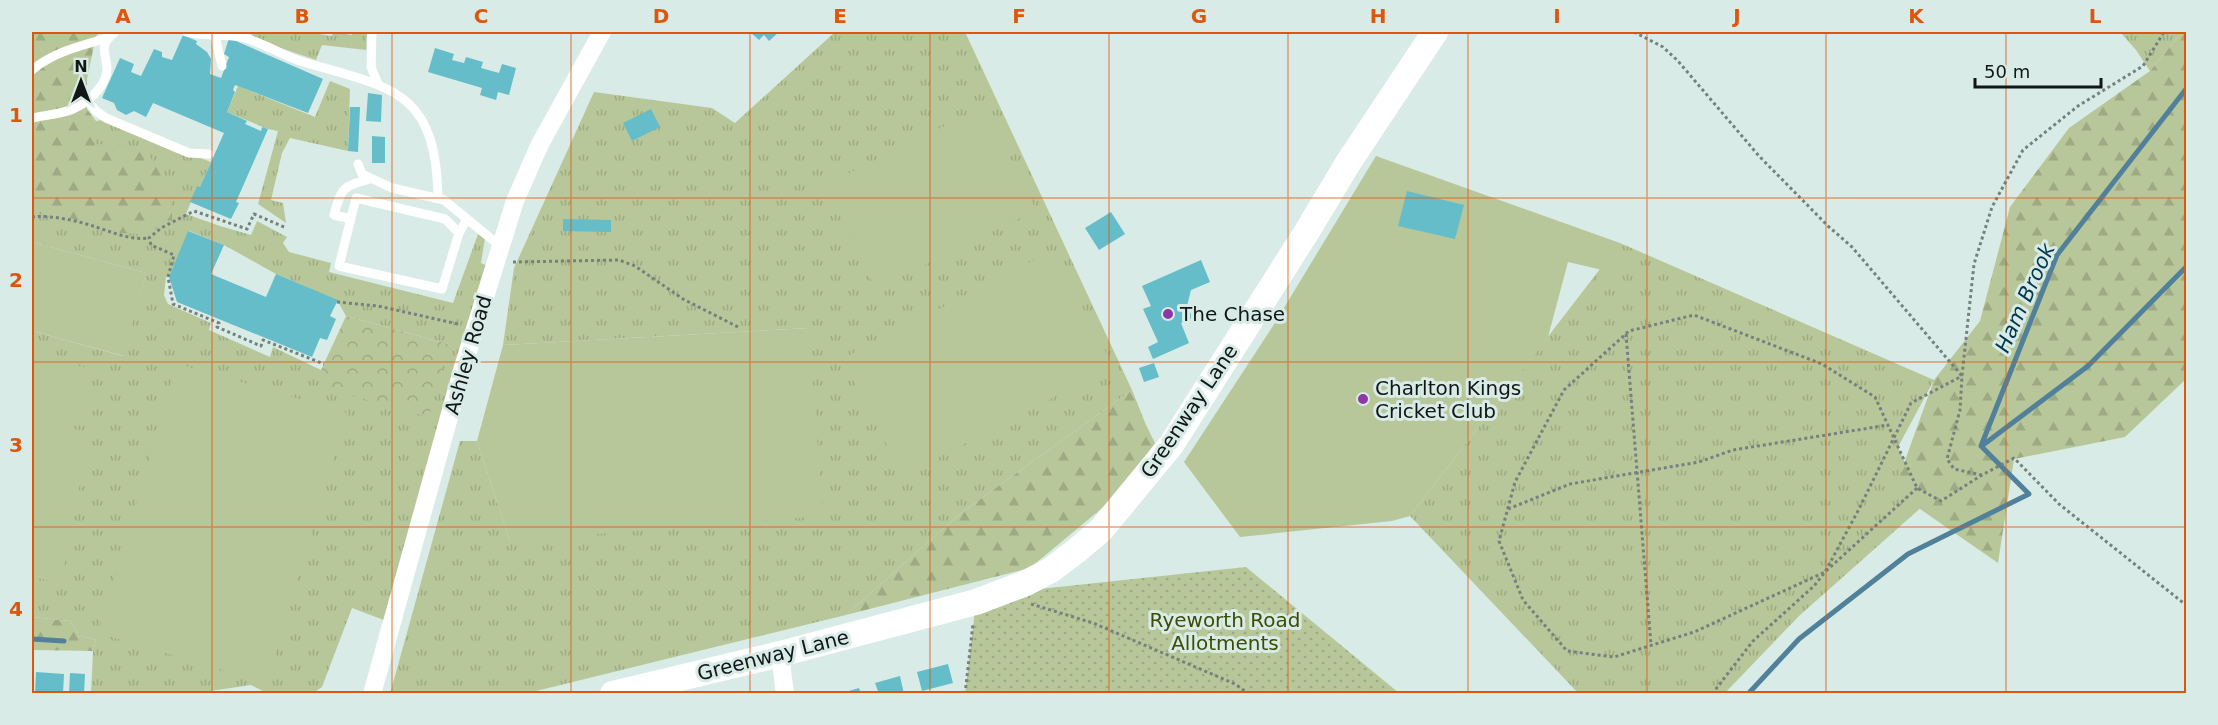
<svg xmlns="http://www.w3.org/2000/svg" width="2218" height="725" font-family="'DejaVu Sans',sans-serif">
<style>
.grass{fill:url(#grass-tufts);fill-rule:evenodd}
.forest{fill:url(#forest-firs)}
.park{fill:url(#park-crowns)}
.garden{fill:url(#garden-dots)}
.pitch{fill:#b8c799}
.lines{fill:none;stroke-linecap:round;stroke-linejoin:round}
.stream{stroke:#50809a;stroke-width:5}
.building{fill:#64bdc9}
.path{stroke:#75817e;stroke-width:3;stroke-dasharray:3 3;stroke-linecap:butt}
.lane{stroke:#fff;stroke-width:9}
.street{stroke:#fff;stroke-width:18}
.secondary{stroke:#fff;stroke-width:26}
.grid{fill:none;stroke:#dd560c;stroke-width:1.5;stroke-opacity:0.55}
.poi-dot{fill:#8e37a5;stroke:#d9ebe6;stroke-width:2}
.labels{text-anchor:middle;stroke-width:6;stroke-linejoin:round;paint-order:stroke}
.poi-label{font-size:20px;fill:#111716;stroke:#d9ebe6;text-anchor:start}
.street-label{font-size:20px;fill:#111716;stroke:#d9ebe6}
.park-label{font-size:20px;fill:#3c4d03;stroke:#d9ebe6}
.water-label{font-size:21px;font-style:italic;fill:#003851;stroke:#d9ebe6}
.neatline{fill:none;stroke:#dd560c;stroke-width:2}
.grid-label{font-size:20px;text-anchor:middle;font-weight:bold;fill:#dd560c}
</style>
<defs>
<pattern id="grass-tufts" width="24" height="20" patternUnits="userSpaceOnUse" patternTransform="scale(1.5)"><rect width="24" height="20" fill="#b8c799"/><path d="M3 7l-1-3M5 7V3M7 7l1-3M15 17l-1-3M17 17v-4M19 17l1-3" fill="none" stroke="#9daa83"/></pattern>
<pattern id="forest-firs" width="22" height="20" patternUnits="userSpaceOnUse" patternTransform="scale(1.5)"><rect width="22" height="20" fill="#b8c799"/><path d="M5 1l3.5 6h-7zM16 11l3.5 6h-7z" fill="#9daa83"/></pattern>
<pattern id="park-crowns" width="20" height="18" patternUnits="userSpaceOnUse" patternTransform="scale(1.5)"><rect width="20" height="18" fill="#b8c799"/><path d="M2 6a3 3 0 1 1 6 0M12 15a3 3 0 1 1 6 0" fill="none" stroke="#9daa83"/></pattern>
<pattern id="garden-dots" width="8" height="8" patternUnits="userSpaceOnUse" patternTransform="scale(1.5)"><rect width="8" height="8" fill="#b8c799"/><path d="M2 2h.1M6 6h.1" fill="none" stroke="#9daa83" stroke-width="1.8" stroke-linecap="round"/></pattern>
</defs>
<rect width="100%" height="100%" fill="#d9ebe6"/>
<path class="grass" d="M253,32H306L332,36L333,32L352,35L353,32H367L366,50L322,45L316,60L251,38Z
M835,32H965L1132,390L961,513L846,615L528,693L390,694L460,441H477L510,541L809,328L503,345L514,268L594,92L712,108L735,123Z
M2120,32H2182L2150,71L2136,50Z
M330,81L350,89L348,151L290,138L282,153L271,200L283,203L286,223L258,204L278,131L268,129L227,112L238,86L315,117Z
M100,120L211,162L200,187H197L186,214L220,226L251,235L257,221L287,237L283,243L289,252L331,263L329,272L453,303L478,234L485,238L481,263L490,267L389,622L352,608L322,687L313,693H267L251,685L190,694L91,693L93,651L96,640L79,635L70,621L32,617V331L123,356L146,273L32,242V149L57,136ZM189,231L224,245L276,274L337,300L346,316L448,344L321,377V370L273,347L270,357L209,330L211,323L168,304L164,295L166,277H169Z
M1620,243L1934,380L1898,447L1924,505L1799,616L1725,693H1578L1410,516Z"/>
<path class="forest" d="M32,32H101L96,36L87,79V109L99,125L94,144L144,147C158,169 174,194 172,222L141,234L119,233L70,218L32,213Z
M2182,32H2186V379L2125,437L2014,459L1998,563L1894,491L1934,380L1980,321L2010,207L2069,128L2150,71Z
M1132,390L1146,425L1155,443L1120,493L1030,568L846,615L961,513Z
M32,617L70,621L79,635L96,640L93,651L32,650Z"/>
<path class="park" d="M346,316L448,344L429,417L325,388L321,377V370Z"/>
<path class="garden" d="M1246,567L1399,693L965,694L976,602L1001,593Z"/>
<path class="pitch" d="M985,106L1036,210L876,289L825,185Z
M1376,156L1620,243L1615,273L1568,262L1548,337L1410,516L1392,521L1240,537L1184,462L1273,326Z
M32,242L146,273L124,356L32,331Z
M1053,250L1113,366L903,476L842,359Z
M809,328L823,516L510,541L477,441L503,345Z
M32,356L93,369L81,426L32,415Z
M178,364L347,413L267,683L98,633Z
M32,421L90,432L61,583L32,577Z"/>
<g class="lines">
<path class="stream" d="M1983,445L2088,366L2186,267
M32,639L64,641
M1748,694L1799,639L1908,554L2029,494L1981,446L2057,255L2186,89"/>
</g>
<path class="building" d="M750,32H779L769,41L764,35L759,40Z
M183,35L197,41L196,44L207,52L211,59L210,74L221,78L229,57L224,54L229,38L323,79L308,113L235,85L233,90L235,92L227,112L247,121L245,124L261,131L262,127L268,129L236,202L239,203L231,219L190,202L197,186L200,187L224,133L153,103L146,117L134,111L126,115L117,110L114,103L102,98L120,58L134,64L131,72L141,76L154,49L162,52V57L172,60Z
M435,48L454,54L452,60L464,63L466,57L483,62L481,68L499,73L502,64L516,68L509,95L498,92L496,100L480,95L482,88L428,72Z
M368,93L382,95L381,122L366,121Z
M350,107H360L358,152L348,151Z
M651,109L660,127L632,141L623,123Z
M372,136L385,137V163H372Z
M1407,191L1464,205L1455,239L1398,226Z
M1111,212L1125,234L1099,250L1085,228Z
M563,219L611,220V232L563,231Z
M188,231L224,245L211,274L266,297L276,274L338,300L330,316L336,319L327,340L320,338L312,357L177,302L169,277Z
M1201,260L1210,282L1191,290L1187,306L1193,318L1181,323L1189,343L1153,359L1148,347L1158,342L1143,309L1151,306L1142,286Z
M1154,363L1159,377L1144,382L1139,368Z
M948,664L953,683L922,691L917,672Z
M36,672L64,674L63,694H35Z
M70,673L85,674L84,694H69Z
M900,676L904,694H879L875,683Z
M859,688L861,694H842V693Z"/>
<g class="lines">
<path class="path" d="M1634,32L1663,47L1678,61L1759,156L1828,226L1852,247L1962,376
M32,217C51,215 74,220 93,226C110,231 130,241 149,238
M284,227L254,214L247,229L194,211L161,228L149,238L151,245L174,255L168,277L173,304L219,323L217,327L261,346L263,340L324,364
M513,262L619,260L635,266L683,299L740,328
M337,302L378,306L458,324
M1626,334L1651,645
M1982,475L1954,469L1947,459L1960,410L1962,376L1974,264L1992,207L2023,150L2078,106L2143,66L2164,32
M1917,488L1825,572L1694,632L1614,657L1567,651L1523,600L1499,541L1515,482L1564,390L1629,331L1694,315L1822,364L1875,397L1917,488L1941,501L1982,475L2014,458L2059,504L2186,605
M1508,509L1570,484L1699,462L1733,450L1888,425
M1031,604L1093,623L1235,684L1249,694
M965,694L973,624
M1712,694L1753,641L1814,586L1825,572L1859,509L1911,403L1962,376"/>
<path class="lane" d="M186,32C205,37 221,34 240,37C259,40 281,55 300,61C391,88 436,88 438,198
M372,32L371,67L378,84
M215,36L222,66
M32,70C54,52 80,46 107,38
M89,102L96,111L106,118L189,153L209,154
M32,118C58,113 80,113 98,90C103,84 107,78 107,69C106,51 98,46 115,32
M358,164L362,174L392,188L444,200L500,246
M351,219L334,215C341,188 343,186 370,179
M459,233L445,219L356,198L339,266L442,289L459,233L467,219"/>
<path class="street" d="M780,654L785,694
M372,694L463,367L515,201L540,144L602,32"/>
<path class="secondary" d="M613,694L780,654L976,602L1026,583L1051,570L1076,551L1101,530L1171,445L1306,233L1348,163L1435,32"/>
</g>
<path class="grid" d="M212,32V694M392,32V694M571,32V694M750,32V694M930,32V694M1109,32V694M1288,32V694M1468,32V694M1647,32V694M1826,32V694M2006,32V694M32,198H2186M32,362H2186M32,527H2186"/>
<g class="poi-dot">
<circle cx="1168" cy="314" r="6"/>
<circle cx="1363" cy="399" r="6"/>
</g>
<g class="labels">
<g class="poi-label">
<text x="1180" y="321">The Chase</text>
<text x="1375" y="395">Charlton Kings<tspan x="1375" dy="23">Cricket Club</tspan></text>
</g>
<g class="street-label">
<text transform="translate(468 355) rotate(-74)" y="7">Ashley Road</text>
<text transform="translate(1189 411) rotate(-56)" y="7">Greenway Lane</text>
<text transform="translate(773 655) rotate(-14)" y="7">Greenway Lane</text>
</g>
<g class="park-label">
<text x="1225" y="627">Ryeworth Road<tspan x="1225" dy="23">Allotments</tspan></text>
</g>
<g class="water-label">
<text transform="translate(2025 298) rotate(-66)" y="7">Ham Brook</text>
</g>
</g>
<rect width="2218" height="725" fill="none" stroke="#d9ebe6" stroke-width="66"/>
<g transform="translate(81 81)" stroke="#d9ebe6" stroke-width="4.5" paint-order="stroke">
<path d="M0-4.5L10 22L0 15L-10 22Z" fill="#111716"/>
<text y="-9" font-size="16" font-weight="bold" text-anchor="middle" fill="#111716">N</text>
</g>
<path d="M1975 78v9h126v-9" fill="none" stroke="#111716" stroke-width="3"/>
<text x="1984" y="78" font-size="18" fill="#111716" stroke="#d9ebe6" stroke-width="4.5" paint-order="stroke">50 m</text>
<rect x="33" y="33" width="2152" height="659" class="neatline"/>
<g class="grid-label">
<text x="123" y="23">A</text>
<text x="302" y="23">B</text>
<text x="481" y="23">C</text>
<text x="661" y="23">D</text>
<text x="840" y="23">E</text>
<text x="1019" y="23">F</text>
<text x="1199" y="23">G</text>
<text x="1378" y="23">H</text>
<text x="1557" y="23">I</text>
<text x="1737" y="23">J</text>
<text x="1916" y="23">K</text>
<text x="2095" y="23">L</text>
<text x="16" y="122">1</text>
<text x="16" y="287">2</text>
<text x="16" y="452">3</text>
<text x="16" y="616">4</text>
</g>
</svg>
